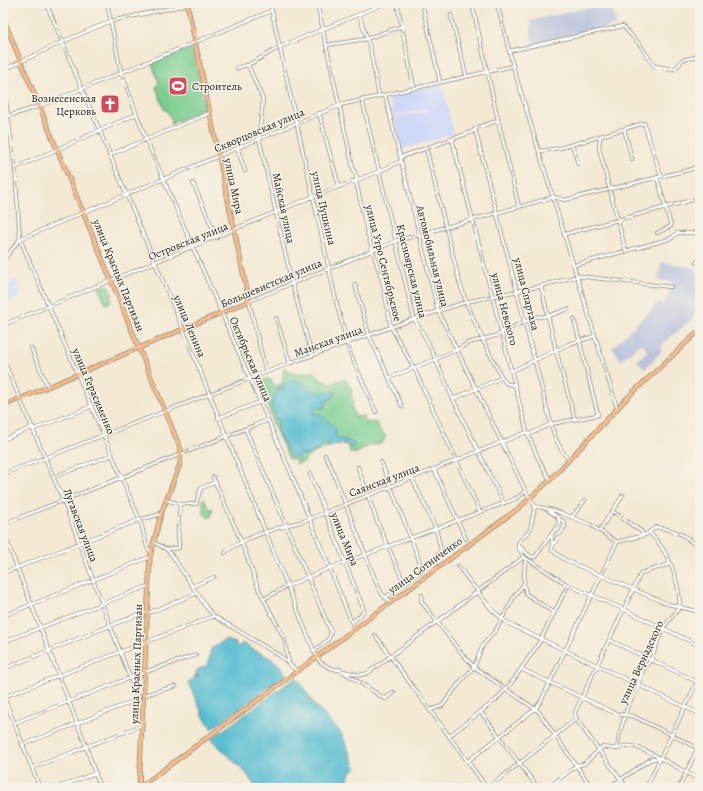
<svg xmlns="http://www.w3.org/2000/svg" width="703" height="791" font-family="Alegreya,serif">
<style>
.built{fill:#d1d9f9}
.industrial{fill:#bbc3de}
.green{fill:#79cd90;stroke:#4a7456}
.water{fill:#53bcd1;stroke:#386c76}
.lines{fill:none;stroke-linecap:round;stroke-linejoin:round}
.minor-casing{stroke:#888278;stroke-width:4}
.major-casing{stroke:#888278;stroke-width:5}
.minor{stroke:#fff;stroke-width:2.5}
.major{stroke:#f8bd89;stroke-width:3.5}
.labels{text-anchor:middle;stroke-width:3;stroke-linejoin:round;paint-order:stroke}
.poi-label{font-size:11px;fill:#1c1c1c;stroke:#f7f3e8;text-anchor:start}
.street-label{font-size:11px;fill:#1c1c1c;stroke:#f7f3e8}
</style>
<rect width="100%" height="100%" fill="#f7f3e8"/>
<filter id="ink" filterUnits="userSpaceOnUse"><feTurbulence type="fractalNoise" baseFrequency=".025" numOctaves="2"/><feDisplacementMap in="SourceGraphic" scale="8" xChannelSelector="R" yChannelSelector="G"/><feConvolveMatrix kernelMatrix="1 2 1 2 8 2 1 2 1" color-interpolation-filters="sRGB"/></filter>
<filter id="wash" filterUnits="userSpaceOnUse"><feTurbulence type="fractalNoise" baseFrequency=".012" numOctaves="4" result="noise"/><feDisplacementMap in="SourceGraphic" scale="16" xChannelSelector="R" yChannelSelector="G"/><feGaussianBlur stdDeviation="0.9" result="paint"/><feColorMatrix in="noise" values="0 0 0 0 0 0 0 0 0 0 0 0 0 0 0 0 0 1.4 0 .05"/><feComposite in="paint" operator="in"/></filter>
<g filter="url(#wash)">
<rect width="100%" height="100%" fill="#f3e9d3"/>
<path class="built" d="M442,84L454,134L401,150L394,117L428,111V106V109L392,116L388,96Z
M16,280L22,296L3,307V283L5,286Z"/>
<path class="industrial" d="M609,3H612L616,25L532,43L530,21Z
M662,262L700,269V312L667,340L660,348L662,351L645,369L637,361L647,351L642,343L621,360L612,348L659,302L662,305L667,300L672,282L658,280Z"/>
<path class="green" d="M192,48L205,108L171,124L172,120L167,111L164,109L156,87L159,83L152,63Z
M3,89L8,117V140L3,141L6,154L4,172H3Z
M108,285L113,295L110,297L112,301L106,304L99,288Z
M284,368L294,374L314,372L322,380L332,384L344,378L352,389L351,399L355,401L352,406L355,417L363,416L367,423L375,422L378,425V428L386,436L382,443L368,446L355,454L350,452L347,445C339,442 306,453 304,462L296,464L294,459H289L273,425L270,412L258,385L260,382L267,379L271,380L275,386L282,383Z
M204,498L209,509L213,508L211,517H207L204,514L202,501Z"/>
<path class="water" d="M292,380L305,383L311,390L319,393L324,390L329,393L336,392L332,399L327,400L324,409L315,407L313,413L321,414L336,429V437L352,442L354,446L352,448L344,443L330,446L323,441L322,448L308,455L299,454L301,457L299,458L300,461L297,457H290V454L284,446L285,443L282,442L276,427H279L277,422L280,420L274,419L275,414L271,406L275,393L284,389V387L278,390L275,389Z
M225,640L236,643L237,648L243,643C256,654 279,657 286,675L211,729V727L205,719L188,683L199,675L194,678L197,670L208,665L211,649Z
M295,678L298,679L314,704L341,733L356,768C348,772 347,780 348,788H260L257,785H254L247,774L211,739Z"/>
</g>
<g filter="url(#ink)">
<g class="lines">
<defs>
<path id="minor" d="M46,3L183,329L314,651L320,662L330,668L360,675L368,673L524,557
M107,3L121,72L146,139L291,473L354,628
M270,3L337,305L350,353L376,412
M317,3L353,168L356,175V181L367,232L383,284L391,327L414,368L480,512
M397,3L414,88
M422,3L440,82
M472,3L498,120L519,207
M497,3L513,66L617,408
M359,14L370,48L379,96
M451,15L466,75
M326,45L366,39L402,26
M509,51L623,26L641,46L654,66L674,69L679,65L682,60L700,56
M248,65L263,100L259,138L292,283L312,356
M237,68L248,65L280,47L386,3
M3,70L62,42L111,21L195,3
M3,80L15,168L20,239L141,523L147,547L150,551
M385,95L438,311L526,492L535,506L530,530L518,543L519,549L524,557L568,585L623,609L700,646
M362,99L414,319L427,340L453,399L503,502
M319,113L339,187
M9,116L40,106L271,11
M475,129L551,424C555,438 559,449 569,460
M624,129L644,123L661,176
M600,137L599,148L626,252
M452,139L527,432L538,458L550,480
M572,144L578,164
M237,147L245,171
M426,148L460,284C469,311 480,335 493,360C498,369 500,377 507,384L515,385
M540,151L560,148L624,129L632,159
M109,155L210,113
M401,157L472,132L478,127L497,121
M15,168L137,114
M657,177L671,226L657,233
M193,183L217,238
M565,234L700,198
M3,261L20,239L340,105L513,66
M696,263L700,258
M575,265L662,241L672,238L677,233H695L699,236L700,241
M355,284L369,335L402,406
M541,286L556,350L575,420
M276,318L290,363
M3,325L312,197L380,171L401,161
M31,348L48,387
M3,359L63,500L138,699
M512,371L569,344L595,336
M266,373L249,301L396,241L554,197L565,200L692,169L700,163
M389,378L457,350L468,343L499,335L502,332L535,317L548,316L568,309
M453,399L501,378
M218,418L260,402
M34,429L92,406
M246,430L331,632L328,640L314,651
M528,435L551,424L598,415L574,319
M3,440L33,427
M325,455L331,467L377,584L382,594L390,602
M381,462L417,554L421,567L420,572
M358,467L377,521L404,583
M434,469L466,539
M3,474L290,363L414,319L466,302L541,286L578,276L671,287
M310,474L364,610L360,616L352,622
M53,477L112,455
M213,477L242,543L259,590L284,638C287,647 285,652 289,662
M166,500L180,504H196L201,488L216,482
M535,506L556,511L589,524L617,542L645,535L656,527C676,530 692,536 700,555
M612,511L642,532V535
M572,517L585,500
M3,524L268,420
M3,531L86,746L100,788
M599,531L623,495
M552,533V550L565,560L668,604L700,612
M153,542L166,549L171,554L206,607L214,616L280,656L297,671
M518,545L531,557H535L559,524L558,517L549,511
M552,547L565,526L564,522L558,518
M166,549L179,548L178,529L180,504
M225,553C240,538 283,526 304,521L527,432
M458,566L492,610L509,624L700,714
M3,573L139,520L161,514
M524,585L526,594L553,612
M193,586L214,577
M422,595L421,601L459,650L474,667L538,711L592,788
M385,598L434,561L441,550L436,529L412,478
M264,599L287,586L330,568L515,499L525,492
M3,616L150,557
M375,635L487,788
M609,640L700,683
M3,642L148,586
M3,669L142,613L151,612L197,593
M339,669L385,699L394,692
M521,669L617,714L633,716L700,749
M3,695L40,788
M144,695L176,686
M3,697L214,616
M430,710L442,706L461,681L474,667L483,645L496,630L515,595L524,584L525,559
M480,711L538,788
M576,719L627,788
M14,723L145,672L196,655
M449,736L496,700L512,682L539,643L568,585
M22,745L139,699
M617,749C620,748 623,746 626,746C640,743 685,773 700,780
M468,761L535,709L541,701L617,542
M32,768L142,725
M56,788L96,773
M488,788L576,719L575,712L641,573L670,564
M548,788L577,765L584,764L602,747L617,749L620,732L628,705L636,692L643,670L651,660L663,628L680,607C679,580 669,551 649,532
M608,788L651,759H660
M646,788L700,676
M679,788L700,743"/>
<path id="major" d="M3,18L181,450L180,464L161,514L150,557L139,788
M3,406L249,301L187,3
M140,787L519,508L550,480L627,398L700,330"/>
</defs>
<use href="#minor" class="minor-casing"/>
<use href="#major" class="major-casing"/>
<use href="#minor" class="minor"/>
<use href="#major" class="major"/>
</g>
</g>
<defs>
<symbol id="stadium-square" viewBox="-11 -11 22 22"><rect x="-9" y="-9" width="18" height="18" rx="4" fill="#d1495b" stroke="#f7f3e8"/><path d="M0-5a6.5 5 0 1 0 0 10a6.5 5 0 1 0 0-10ZM-3.5-1.8h7v3.6h-7Z" fill="#fff"/></symbol>
<symbol id="church-square" viewBox="-11 -11 22 22"><rect x="-9" y="-9" width="18" height="18" rx="4" fill="#d1495b" stroke="#f7f3e8"/><path d="M-1.2-6h2.4v3.5h3.3v2.4h-3.3V6h-2.4V-.1h-3.3v-2.4h3.3Z" fill="#fff"/></symbol>
</defs>
<g fill-rule="evenodd">
<use href="#stadium-square" x="167" y="75" width="22" height="22"/>
<use href="#church-square" x="99" y="93" width="22" height="22"/>
</g>
<g class="labels">
<g class="poi-label">
<text x="192" y="90">Строитель</text>
<text x="96" y="102" text-anchor="end">Вознесенская<tspan x="96" dy="13">Церковь</tspan></text>
</g>
<g class="street-label">
<text transform="translate(259 130) rotate(-23)" y="4">Скворцовская улица</text>
<text transform="translate(234 186) rotate(78)" y="4">улица Мира</text>
<text transform="translate(284 208) rotate(78)" y="4">Майская улица</text>
<text transform="translate(324 208) rotate(77)" y="4">улица Пушкина</text>
<text transform="translate(188 241) rotate(-22)" y="4">Островская улица</text>
<text transform="translate(433 256) rotate(76)" y="4">Автомобильная улица</text>
<text transform="translate(384 263) rotate(76)" y="4">улица Утро Сентябрьское</text>
<text transform="translate(412 271) rotate(76)" y="4">Красноярская улица</text>
<text transform="translate(119 275) rotate(68)" y="4">улица Красных Партизан</text>
<text transform="translate(271 283) rotate(-23)" y="4">Большевистская улица</text>
<text transform="translate(527 294) rotate(76)" y="4">улица Спартака</text>
<text transform="translate(505 309) rotate(75)" y="4">улица Невского</text>
<text transform="translate(190 326) rotate(67)" y="4">улица Ленина</text>
<text transform="translate(328 341) rotate(-20)" y="4">Манская улица</text>
<text transform="translate(251 359) rotate(67)" y="4">Октябрьская улица</text>
<text transform="translate(94 391) rotate(67)" y="4">улица Герасименко</text>
<text transform="translate(384 480) rotate(-21)" y="4">Саянская улица</text>
<text transform="translate(81 525) rotate(69)" y="4">Лугавская улица</text>
<text transform="translate(345 539) rotate(68)" y="4">улица Мира</text>
<text transform="translate(425 565) rotate(-36)" y="4">улица Сотниченко</text>
<text transform="translate(641 662) rotate(-65)" y="4">улица Вернадского</text>
<text transform="translate(136 664) rotate(-88)" y="4">улица Красных Партизан</text>
</g>
</g>
<rect width="703" height="791" fill="none" stroke="#f7f3e8" stroke-width="16"/>
</svg>
